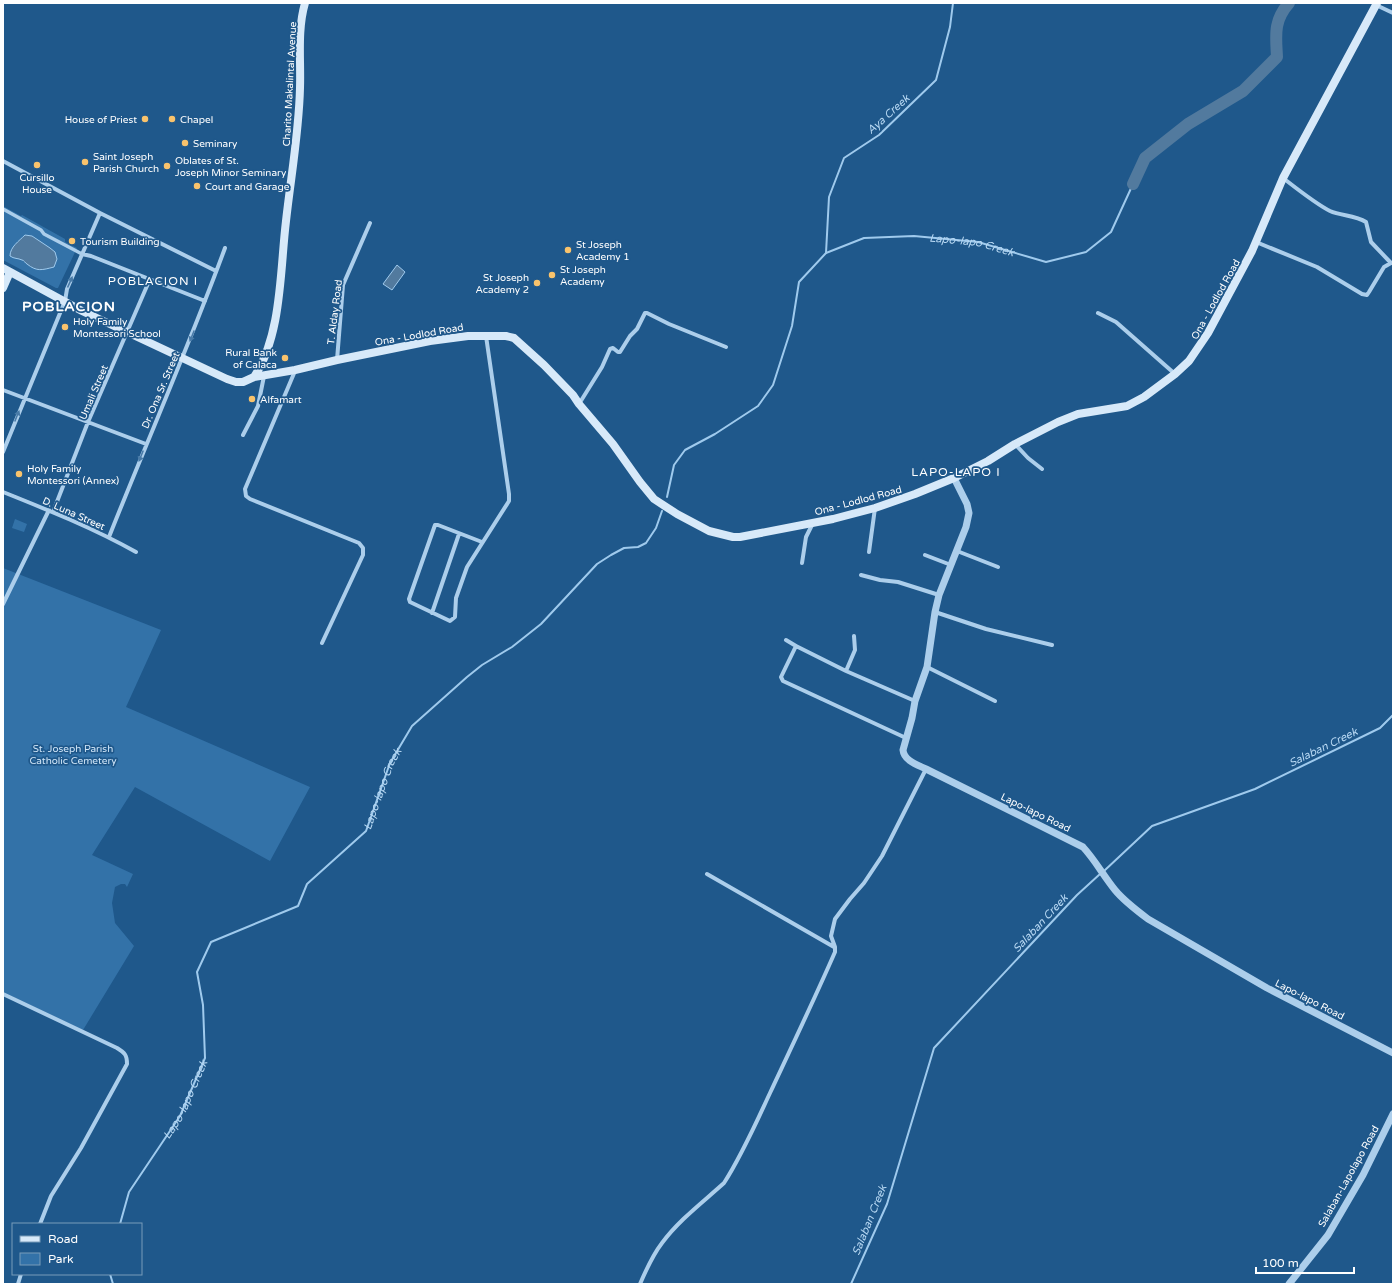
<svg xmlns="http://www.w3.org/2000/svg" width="1396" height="1287" font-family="'Varela Round',sans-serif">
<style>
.green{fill:#3372a8}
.water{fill:#527a9e;stroke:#9fcaed}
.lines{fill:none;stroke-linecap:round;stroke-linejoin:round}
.stream{stroke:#9fcaed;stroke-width:2}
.river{stroke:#527a9e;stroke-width:12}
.pedestrian{stroke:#acceeb;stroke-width:3.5}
.minor{stroke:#acceeb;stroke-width:4}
.tertiary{stroke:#acceeb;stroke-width:7}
.secondary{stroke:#d7e9f9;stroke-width:8}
.oneway{fill:#497ba8}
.poi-dot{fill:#f9c36c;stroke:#1f588b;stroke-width:1.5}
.labels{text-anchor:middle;stroke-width:3.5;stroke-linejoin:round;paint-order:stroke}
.street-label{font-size:10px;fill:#fff;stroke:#1f588b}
.poi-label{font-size:10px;fill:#fff;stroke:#1f588b;text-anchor:start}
.park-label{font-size:10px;fill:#d1e6f8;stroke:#1f588b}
.water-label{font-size:11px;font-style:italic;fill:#b7d8f3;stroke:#1f588b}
.quarter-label{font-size:12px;letter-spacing:1px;fill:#fff;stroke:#1f588b}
.district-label{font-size:14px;font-weight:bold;letter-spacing:1px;fill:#fff;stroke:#1f588b}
</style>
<rect width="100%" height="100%" fill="#1f588b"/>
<path class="green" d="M3,206L21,216L22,215L65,239V242L77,248L58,288H56L3,260Z
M15,519L27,524L24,532L12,528Z
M3,568L161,630L126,707L310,787L270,861L135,787L92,855L133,874L127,887L125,884H121L115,887L112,903L115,923L134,946L83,1030L3,992Z"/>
<path class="water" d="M25,235L32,236L50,248L55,252L57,259L54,267C42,270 37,272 27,264C25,263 24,260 22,260C18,258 14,259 10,256C10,247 19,241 25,235Z
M397,265L405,272L392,290L383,284Z"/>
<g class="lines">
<g class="stream">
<path d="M826,253L829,197L844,158L879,135L936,80L950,27L953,3"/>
<path id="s1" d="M667,497L674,465L685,450L715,434L758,406L773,385L792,326L799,282L826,253L864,238L914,236L978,242L1046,262L1086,252L1111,232L1133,184"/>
<path d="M1104,871L1152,826L1255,789L1380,728L1393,715"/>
<path id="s2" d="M120,1224L129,1192L180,1116L205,1058L203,1005L197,972L211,942L298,906L307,884L366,831L390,763L412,726L467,677L482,665L512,647L541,624L597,564L611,555L624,548L638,547L646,543L656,528L662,511"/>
<path d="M110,1274L113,1284"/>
<path d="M851,1284L887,1204L934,1048L1077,895L1100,874"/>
</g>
<path class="river" d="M1133,184L1145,158L1188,124L1243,91L1277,57C1276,36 1273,21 1289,3"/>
<path class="pedestrian" d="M3,209L41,230L44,234L82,254"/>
<path class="minor" d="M1376,5L1393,13
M3,161L100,213L216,271
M1283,178C1296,188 1316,204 1330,211C1341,216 1355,215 1366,222L1371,242L1391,263
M1256,242L1317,267L1362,294L1367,295L1369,292L1384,267L1391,263H1393
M82,254L91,256L205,301
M1098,313L1116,322L1175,374
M337,360L343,285L370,223
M295,371L245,489L246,496L250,499L359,543L363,548V555L322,643
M3,390L146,444
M579,404L602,367L610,349L613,348L618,352H620L630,336L637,329L645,313H647L669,324L726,347
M243,435L258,406L264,376
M1015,444L1028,458L1042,469
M3,452L65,301L67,289L100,213
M3,492C48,510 93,528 136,552
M53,512L88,422L150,279
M109,537C147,441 189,346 225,248
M482,542L438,525H435L409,599L410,602L450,621L455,617L456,598L467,567L509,501V494L486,336
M957,551L998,567
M869,552L875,508
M925,555L951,565
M802,563L806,537L813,523
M861,575L880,580L898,582L939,595
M3,604L49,510
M935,612L986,629L1052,645
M432,613L459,534
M786,640L796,646
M927,667L995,701
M846,671L855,650L854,636
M906,738L783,681L781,677L796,646L846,671L915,701
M707,874L834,947
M3,994L117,1048C125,1053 127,1055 127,1064L81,1148L51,1196L40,1224
M18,1284L21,1274
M640,1284C646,1270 652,1256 662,1243C679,1220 703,1202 724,1183C742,1155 756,1123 770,1093C792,1046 814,1000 835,952V947L831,936L835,919L850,899L864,883L882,856L926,769"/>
<path class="tertiary" d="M954,478L967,504L969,513L966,527L939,595L935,612L927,667L915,701L912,718L903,750C904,761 918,765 926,769L1083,847C1095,860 1103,875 1115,890C1124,901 1136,910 1148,919L1267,988L1393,1053
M1289,1284L1328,1235L1363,1175L1393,1114"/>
<path class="secondary" d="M3,268L82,311L227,379L236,382H243L254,377L295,370L337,360L430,341L468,336H506L514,338L544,365L573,395L579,404L613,444L640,482L654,499L677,514L709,531L733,537H740L833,519L875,508L915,494L954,478L988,461L1015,444L1058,422L1078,414L1127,406L1144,397L1175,374L1189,361L1208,333L1252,251L1283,178L1377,3
M3,288L10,272
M254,377C282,335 280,270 286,221C291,176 299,132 300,88C301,59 297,31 305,3"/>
</g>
<defs><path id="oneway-solid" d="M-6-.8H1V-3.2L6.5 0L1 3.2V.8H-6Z"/></defs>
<g class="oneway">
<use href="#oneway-solid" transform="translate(70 282) rotate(-66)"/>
<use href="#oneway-solid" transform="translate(192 336) rotate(112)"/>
<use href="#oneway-solid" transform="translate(17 416) rotate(-68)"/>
<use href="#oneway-solid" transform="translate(141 456) rotate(112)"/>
</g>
<g class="poi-dot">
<circle cx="145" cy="119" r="4"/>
<circle cx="172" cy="119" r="4"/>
<circle cx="185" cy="143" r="4"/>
<circle cx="85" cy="162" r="4"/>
<circle cx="37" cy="165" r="4"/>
<circle cx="167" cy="166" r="4"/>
<circle cx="197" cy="186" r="4"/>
<circle cx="72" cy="241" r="4"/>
<circle cx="568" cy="250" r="4"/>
<circle cx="552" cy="275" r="4"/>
<circle cx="537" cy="283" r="4"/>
<circle cx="65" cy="327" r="4"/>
<circle cx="285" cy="358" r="4"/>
<circle cx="252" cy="399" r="4"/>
<circle cx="19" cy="474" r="4"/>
</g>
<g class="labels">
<g class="street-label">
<text transform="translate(289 84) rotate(-87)" y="4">Charito Makalintal Avenue</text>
<text transform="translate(1215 299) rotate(-61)" y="4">Ona - Lodlod Road</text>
<text transform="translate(334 312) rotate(-83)" y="4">T. Alday Road</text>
<text transform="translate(419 334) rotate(-10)" y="4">Ona - Lodlod Road</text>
<text transform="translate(160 390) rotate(-67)" y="4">Dr. Ona Sr. Street</text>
<text transform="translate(93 392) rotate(-67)" y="4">Umali Street</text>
<text transform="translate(858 500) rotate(-15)" y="4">Ona - Lodlod Road</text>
<text transform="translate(74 513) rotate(24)" y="4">D. Luna Street</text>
<text transform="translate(1036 812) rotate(26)" y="4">Lapo-lapo Road</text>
<text transform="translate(1310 999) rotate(27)" y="4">Lapo-lapo Road</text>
<text transform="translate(1348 1176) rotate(-61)" y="4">Salaban-Lapolapo Road</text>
</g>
<g class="poi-label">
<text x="137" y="123" text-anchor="end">House of Priest</text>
<text x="180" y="123">Chapel</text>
<text x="193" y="147">Seminary</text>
<text x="93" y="160">Saint Joseph<tspan x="93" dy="12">Parish Church</tspan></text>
<text x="175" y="164">Oblates of St.<tspan x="175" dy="12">Joseph Minor Seminary</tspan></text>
<text x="37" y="181" text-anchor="middle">Cursillo<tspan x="37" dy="12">House</tspan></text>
<text x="205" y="190">Court and Garage</text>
<text x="80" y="245">Tourism Building</text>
<text x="576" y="248">St Joseph<tspan x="576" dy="12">Academy 1</tspan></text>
<text x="560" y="273">St Joseph<tspan x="560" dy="12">Academy</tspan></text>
<text x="529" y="281" text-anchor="end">St Joseph<tspan x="529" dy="12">Academy 2</tspan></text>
<text x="73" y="325">Holy Family<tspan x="73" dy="12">Montessori School</tspan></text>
<text x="277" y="356" text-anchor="end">Rural Bank<tspan x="277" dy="12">of Calaca</tspan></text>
<text x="260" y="403">Alfamart</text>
<text x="27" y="472">Holy Family<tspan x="27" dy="12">Montessori (Annex)</tspan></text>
</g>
<g class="park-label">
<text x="73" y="752">St. Joseph Parish<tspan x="73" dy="12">Catholic Cemetery</tspan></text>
</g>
<g class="water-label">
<text transform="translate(888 114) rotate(-42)" y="4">Aya Creek</text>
<text dy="4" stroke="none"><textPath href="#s1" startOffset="458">Lapo-lapo Creek</textPath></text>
<text transform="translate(1323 747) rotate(-26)" y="4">Salaban Creek</text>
<text dy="4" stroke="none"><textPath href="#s2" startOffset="550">Lapo-lapo Creek</textPath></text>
<text transform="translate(1040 923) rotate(-47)" y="4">Salaban Creek</text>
<text dy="4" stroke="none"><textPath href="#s2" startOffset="142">Lapo-lapo Creek</textPath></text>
<text transform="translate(869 1220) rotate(-68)" y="4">Salaban Creek</text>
</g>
<g class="quarter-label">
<text x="153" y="285">POBLACION I</text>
<text x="956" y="476">LAPO-LAPO I</text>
</g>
<g class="district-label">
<text x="69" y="311">POBLACION</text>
</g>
</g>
<rect width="1396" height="1287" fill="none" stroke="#ffffff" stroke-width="8"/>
<rect x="12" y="1223" width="130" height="52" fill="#1f588b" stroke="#799bb9"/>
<rect x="20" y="1236" width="20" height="6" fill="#d7e9f9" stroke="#799bb9"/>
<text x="48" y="1243" font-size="12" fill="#ffffff">Road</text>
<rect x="20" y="1253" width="20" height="12" fill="#3372a8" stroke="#799bb9"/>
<text x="48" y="1263" font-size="12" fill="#ffffff">Park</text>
<path d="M1256 1267v6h98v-6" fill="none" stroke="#ffffff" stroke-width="2"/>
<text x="1262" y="1267" font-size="12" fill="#ffffff" stroke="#1f588b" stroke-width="3" paint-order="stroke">100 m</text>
</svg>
